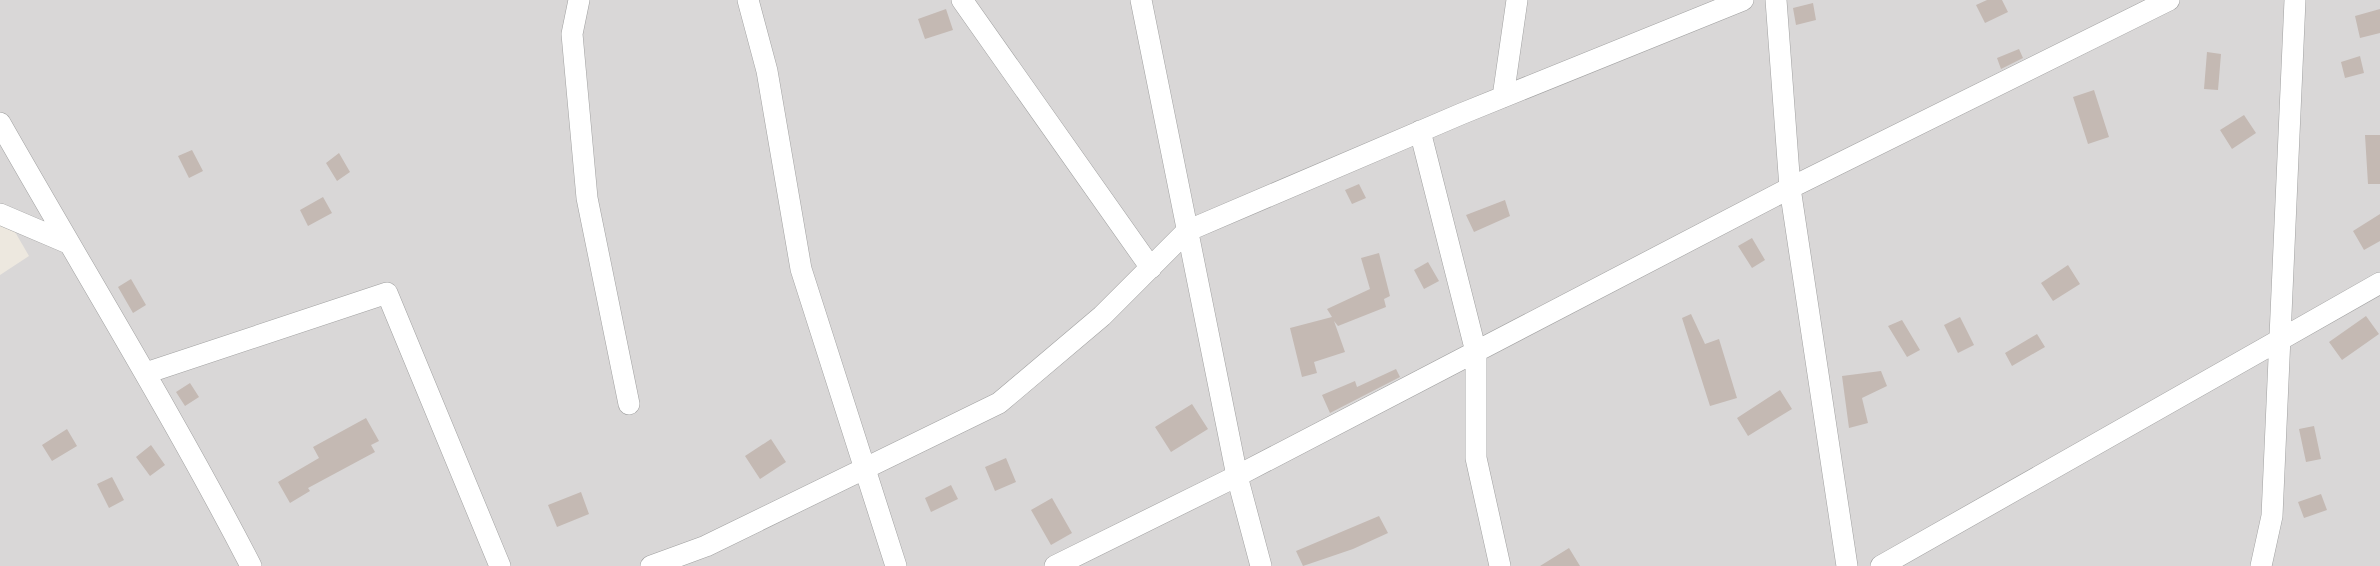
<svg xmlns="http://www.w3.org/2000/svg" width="2380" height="566" font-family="Raleway,sans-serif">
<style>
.residential{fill:#d9d7d7}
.building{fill:#c4b9b3}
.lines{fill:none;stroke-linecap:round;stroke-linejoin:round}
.minor-casing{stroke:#a1a1a1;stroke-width:22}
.minor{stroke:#fff;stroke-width:21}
</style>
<rect width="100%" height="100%" fill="#ede8df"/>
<path class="residential" d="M0,0H2380V566H0V275L29,256L0,206Z"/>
<path class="building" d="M1987,0H2002L2008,12L1985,23L1976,5Z
M1813,3L1816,20L1796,25L1793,8Z
M946,9L953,30L925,39L918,19Z
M2380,9V33L2360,38L2355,16Z
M2019,49L2023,58L2001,69L1997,58Z
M2207,52L2221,54L2218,90L2204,89Z
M2360,56L2364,73L2345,78L2341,62Z
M2094,90L2109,137L2088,144L2073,97Z
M2244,115L2256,133L2232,149L2220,130Z
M2365,135H2380V184H2368Z
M192,150L203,171L189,178L178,156Z
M339,153L350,172L337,181L326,163Z
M1359,184L1366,198L1352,204L1345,190Z
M323,197L332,213L308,226L300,210Z
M1505,200L1510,216L1474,232L1466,215Z
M2380,214V241L2364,250L2353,231Z
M1752,238L1765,260L1752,268L1738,246Z
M1379,253L1390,296L1384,299L1386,307L1338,326L1334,321L1345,352L1314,362L1317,373L1302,377L1290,328L1332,317L1327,309L1370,289L1361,258Z
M1428,262L1439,281L1424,289L1414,270Z
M2068,265L2080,284L2053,301L2041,283Z
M131,279L146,305L133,313L118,287Z
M1691,314L1705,344L1719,339L1737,398L1710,406L1682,318Z
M2366,316L2379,334L2342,360L2329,342Z
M1960,317L1974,345L1958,353L1944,325Z
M1902,320L1920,350L1907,357L1888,326Z
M2037,334L2045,347L2012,366L2005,353Z
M1396,369L1400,377L1330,413L1322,395L1355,381L1357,387Z
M1881,371L1887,386L1862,398L1868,423L1849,428L1842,376Z
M190,383L199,397L185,406L176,392Z
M1780,390L1792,409L1748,436L1737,418Z
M1192,404L1208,429L1171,452L1155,427Z
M366,418L379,441L371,445L375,452L308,488L310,491L290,503L278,482L319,458L313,447Z
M2314,426L2321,459L2306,462L2299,429Z
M67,429L77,446L52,461L42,445Z
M771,439L786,462L760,479L745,456Z
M151,445L165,465L150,476L136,457Z
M1006,458L1016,482L995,491L985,467Z
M112,477L124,500L109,508L97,484Z
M951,485L958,499L931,512L925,498Z
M581,492L589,514L557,527L548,505Z
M2321,494L2327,510L2304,518L2298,502Z
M1052,498L1072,533L1051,545L1031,510Z
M1379,516L1388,533L1353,549L1303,566L1296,551Z
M1569,548L1580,566H1540Z"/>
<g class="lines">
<defs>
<path id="minor" d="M579,0L572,34L587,198L629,404
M748,0L767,71L801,269L896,566
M962,0L1151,268
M1141,0L1237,476L1261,566
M1776,0L1790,188L1847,566
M1503,97L1517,0
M0,123C84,271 173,415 251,566
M1420,131L1476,352V458L1500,566
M0,214L68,243
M146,373L387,293L500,566
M651,566L706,546L999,403L1102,316L1187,231L1461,114L1743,0
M1055,566L1237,476L1790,188L2169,0
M1881,566L2380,283
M2261,566L2272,516L2295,0"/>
</defs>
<use href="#minor" class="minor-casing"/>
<use href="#minor" class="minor"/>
</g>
</svg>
